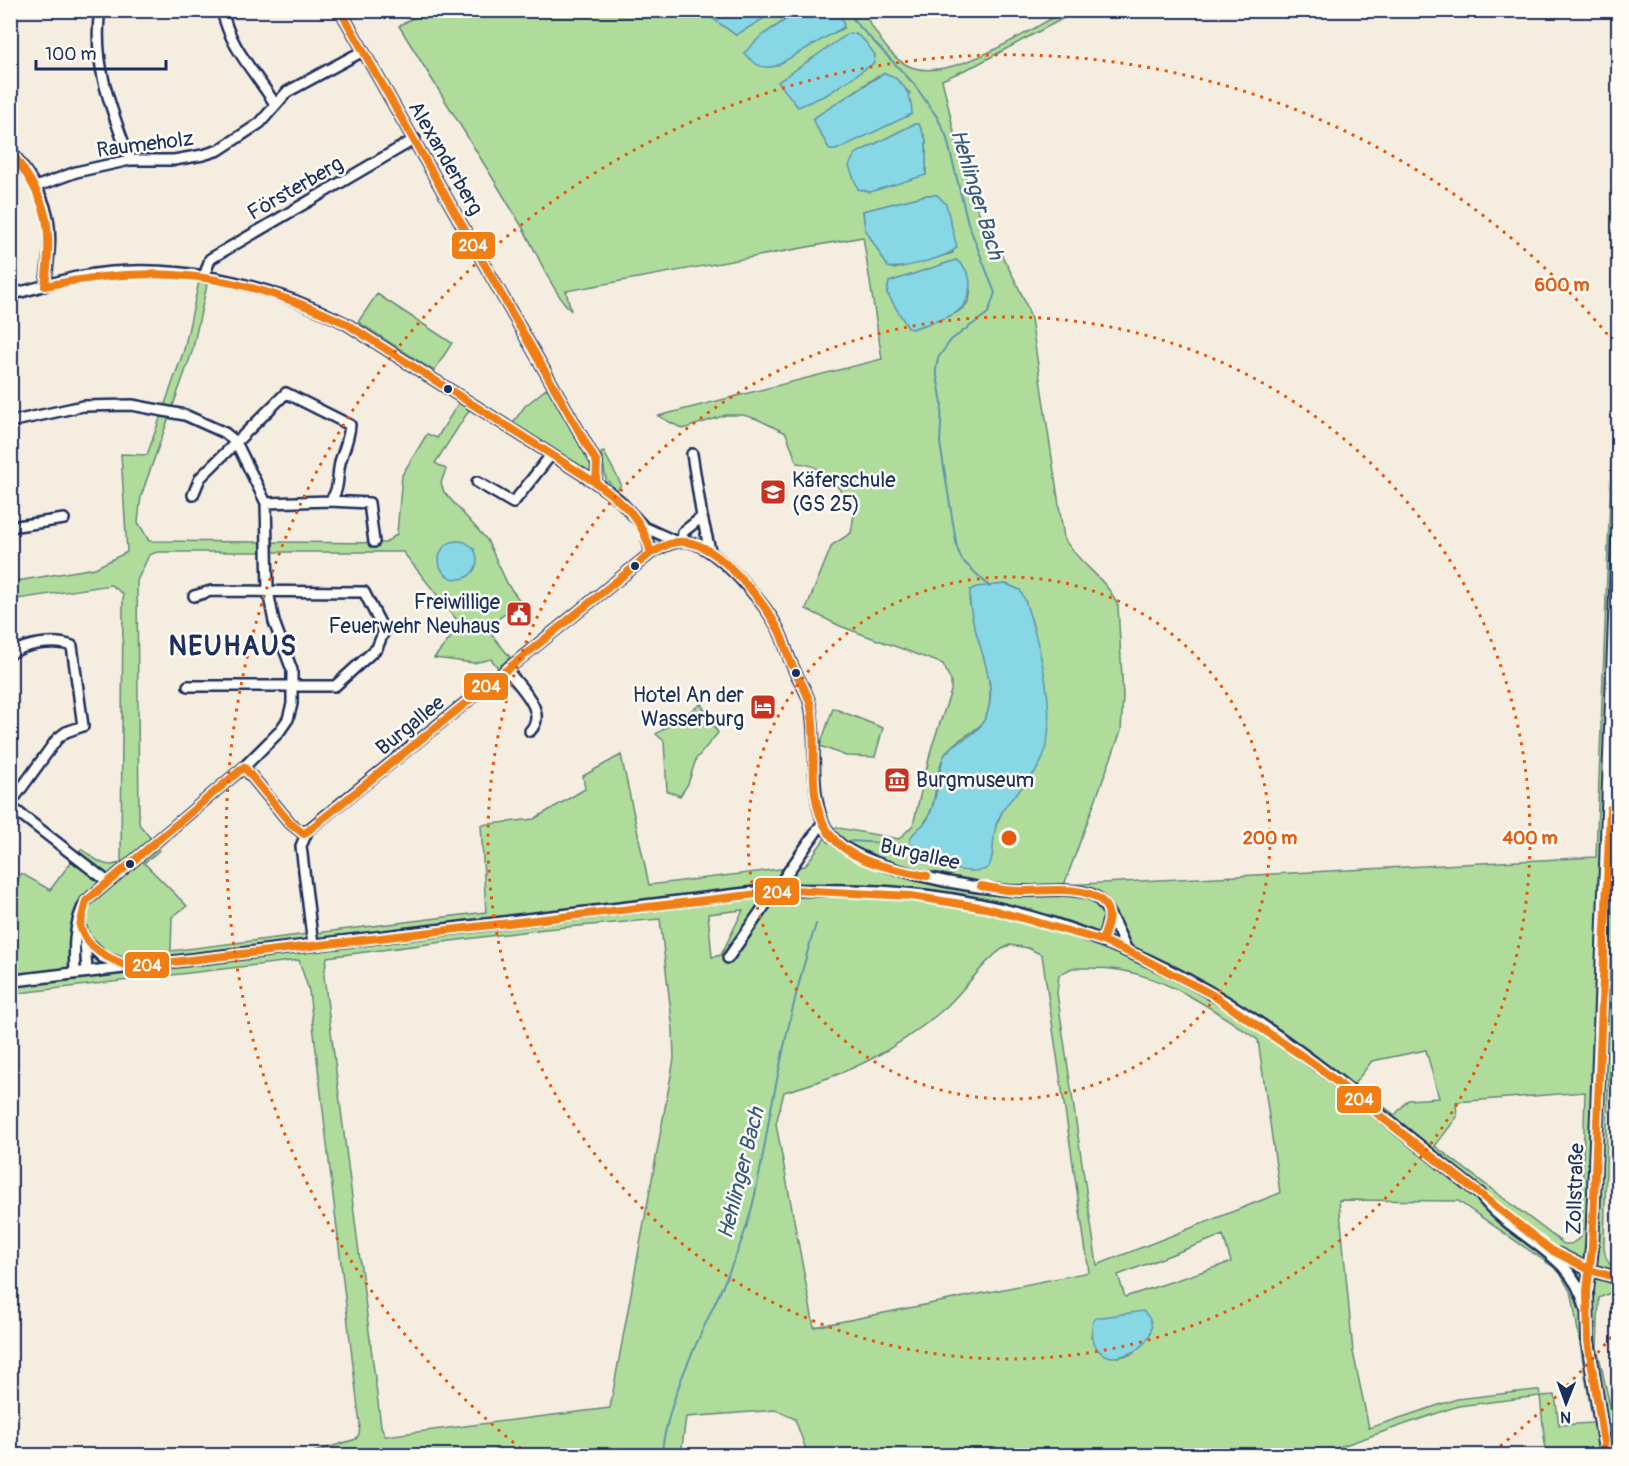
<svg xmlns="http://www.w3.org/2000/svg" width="1629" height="1466" font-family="Pangolin,sans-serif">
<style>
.green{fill:#afdc9b;stroke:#65867c;stroke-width:1.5;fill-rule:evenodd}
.water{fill:#88d7e4;stroke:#5c94ae;stroke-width:1.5}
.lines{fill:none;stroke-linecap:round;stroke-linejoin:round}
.stream{stroke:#5c94ae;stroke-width:2}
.minor-casing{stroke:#1b2f5e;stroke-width:14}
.tertiary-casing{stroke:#1b2f5e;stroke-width:15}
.secondary-casing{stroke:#1b2f5e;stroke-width:16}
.minor{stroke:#fdfcf7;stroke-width:9}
.tertiary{stroke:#fdfcf7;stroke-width:10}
.secondary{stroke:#fdfcf7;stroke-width:12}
.tertiary-bridge-casing{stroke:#1b2f5e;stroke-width:15;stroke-linecap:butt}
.tertiary-bridge{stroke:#fdfcf7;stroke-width:10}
.bus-1-casing{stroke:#fdfcf7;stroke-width:12}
.bus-1{stroke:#f07e12;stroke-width:8}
.ring{fill:none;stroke:#e8590c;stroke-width:3;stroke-dasharray:3 6}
.bus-dot{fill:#1b2f5e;stroke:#fdfcf7;stroke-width:2}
.labels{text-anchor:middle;stroke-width:5;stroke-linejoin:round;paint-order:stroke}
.street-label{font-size:21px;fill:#1b2f5e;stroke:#fdfcf7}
.poi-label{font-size:21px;fill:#1b2f5e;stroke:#fdfcf7;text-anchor:start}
.water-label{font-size:22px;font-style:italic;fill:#365980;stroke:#fdfcf7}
.district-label{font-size:27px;font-weight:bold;letter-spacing:1.5px;fill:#1b2f5e;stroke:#fdfcf7}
.centre{fill:#e8590c;stroke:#fdfcf7;stroke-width:3}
.ring-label{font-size:18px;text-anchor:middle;font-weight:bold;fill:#e8590c;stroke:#fdfcf7;stroke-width:5;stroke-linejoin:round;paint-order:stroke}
.line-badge{stroke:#fdfcf7;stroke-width:2}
.badge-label{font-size:16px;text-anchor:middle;font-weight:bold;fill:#fff}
</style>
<rect width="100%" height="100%" fill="#f6ede1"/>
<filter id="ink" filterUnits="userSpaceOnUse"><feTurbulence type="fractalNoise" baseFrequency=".0167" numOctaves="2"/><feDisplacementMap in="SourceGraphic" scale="12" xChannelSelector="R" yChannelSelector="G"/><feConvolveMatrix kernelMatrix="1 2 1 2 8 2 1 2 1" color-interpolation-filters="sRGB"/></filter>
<g filter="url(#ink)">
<path class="green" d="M427,10H715L712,18L736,35L776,11H799L761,36L811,44L844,28L840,11H862C874,28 886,54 905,64C945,88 1028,30 1065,11H1077L976,65L942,80C953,122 959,169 977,208C994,247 1019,279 1031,319L1064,538C1078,564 1107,578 1118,606L1123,696L1121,731L1064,885L1596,857L1618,290V1039L1612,1038L1608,1094L1604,1244C1604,1256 1607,1265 1618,1270V1293L1612,1292L1599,1298L1597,1347L1614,1424L1618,1455H1546L1540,1396L1458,1406L1313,1456L808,1455L795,1419L776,1410L686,1417L681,1455H304L356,1439L359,1434L360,1425L309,991L299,960L11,994V897L21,873L50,890L81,849C93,857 106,871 121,862L123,602V594L111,585L11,600V582L95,568L127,552L121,454L147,455L184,350L199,281L207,285L192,352L141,496L138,522L149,541L385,543L397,534L402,475L427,434L437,438L459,402L470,409L435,463L446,469L441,483L444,492L487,540L508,585L521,602L486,628L510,657L498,668L491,659L474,663L434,658L461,625L403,552H157L149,555L137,581L139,824L160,850L144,863L187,906L172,917L171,951L486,912L481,825L534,819L585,789L583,776L621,755L649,885L805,866L833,827L899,839L913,825L932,746L951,691V681L943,664L840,626L806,609L832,545L851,533L855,508C838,489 825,464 797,463L786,433L757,419L743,415H726L683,429L658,416L882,359L863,237L566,291L571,311C549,287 538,253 521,225C481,158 440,92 399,26ZM855,33L875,55L873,63L826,95ZM877,76L901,85L910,93C881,125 873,136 830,149L813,120ZM914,124L919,125L926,140V175L855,154ZM927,195H937L953,253L894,269L888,266L865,229L863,211ZM956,260C960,269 968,280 970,290C974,316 929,322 912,329L887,293L889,282ZM1006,584L1020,590L1032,622L1030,777L1005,805L992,835L922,860L914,854L909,845C916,832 927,824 931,810C938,792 935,764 949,749C962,734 982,733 988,711C997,679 974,633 969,599L982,588ZM743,910L721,955L712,957L708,914ZM660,919L673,1030L674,1059L610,1408L385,1436L381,1426L324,976L327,957L545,929ZM1010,945L1028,948L1042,955L1089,1272L814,1327L776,1124L784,1092C849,1074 894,1052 945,1008C962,993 992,950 1010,945ZM1072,968C1087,968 1104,967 1119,970C1171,979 1216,1011 1258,1040L1280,1193L1097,1265L1057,993L1059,975ZM1426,1050L1439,1098L1408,1100L1395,1115L1354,1084L1372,1061ZM1585,1092L1581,1237L1571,1244H1564L1435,1146L1457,1117L1456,1102ZM1339,1200L1458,1201L1559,1271L1572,1295L1593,1423L1559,1425L1555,1395L1541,1396L1539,1390H1536L1457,1399L1369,1428L1353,1352ZM1223,1235L1231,1262L1125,1297L1118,1275ZM1143,1312L1133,1354L1118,1357L1091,1338L1093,1321L1096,1318Z
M377,294L452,343L434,371L358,322Z
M550,386L594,467L591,475L512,424L525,406Z
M604,452L621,484L617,491L606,479L601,453Z
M701,704L718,733L696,759L688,784L680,796L667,791L664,741L656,734Z
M833,708L883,728L875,757L846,756L820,746Z"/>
<path class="water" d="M715,11V10L776,11L736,35L712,18Z
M799,11H840L844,27L776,66C760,70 755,64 744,53L761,36Z
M849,33C861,33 868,45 875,55L874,63L826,95L798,107L778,82Z
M884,73C903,78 912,96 912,114L836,150H830L812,119Z
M914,124H919L926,140V175L870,192L858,189L849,166L855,154Z
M927,195H937L946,204L957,247C950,257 900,270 888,267L865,229L863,211Z
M956,260C964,265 970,274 970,284C969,319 939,318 912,329L908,328L887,293L889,282Z
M439 560a19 19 0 1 1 38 0a19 19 0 1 1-38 0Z
M1006,584L1020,590L1025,600C1039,643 1062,724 1039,766C1027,786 1007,798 998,820C991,834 996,860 987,868C975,878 912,862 910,845C908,833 922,828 927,820C937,801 938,778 943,758C952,741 971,740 981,725C1009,688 965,631 970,590L976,587Z
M1143,1311C1180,1342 1083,1391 1093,1321L1096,1318Z"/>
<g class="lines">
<path class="stream" d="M848,10L856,23L914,84L937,117L946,135L968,223L995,293L988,313L951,340L938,358L936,370L942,403L940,443L957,548L962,560L990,587
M851,841L911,845
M661,1456C671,1376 718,1309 744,1234C757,1196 763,1154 770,1114C783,1050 796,986 816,924"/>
<defs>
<path id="minor" d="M100,10C92,64 112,111 130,160
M222,10C230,48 255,72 275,104
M340,10L597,463L596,483
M10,149C51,206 55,215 45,286
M38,186L76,172L130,160H174L203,155L219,150L260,123L287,92L363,51
M204,277L210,259L415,139
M10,295C33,289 55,282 77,277C167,259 265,282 345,323L596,483L619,500L644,527L651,553
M10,422L83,406L132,405L185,415L225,433L236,442L266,503L268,591L274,622L292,670V704L288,719L279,732L244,767L86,901C73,923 74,949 75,973
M477,482L513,503L551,455
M193,495L200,478L286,393L350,425C349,438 345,447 341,459C336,475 341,488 330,501L266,503
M330,501L369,503L374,542
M702,517L710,550
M10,527L64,519
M644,527L677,542
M682,541L683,532L702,517L692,454
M10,654C25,644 55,639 72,646L83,726L66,732L57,739L10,804
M507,670C519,686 549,712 530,731
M188,686H335L377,648L384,631L364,592L211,591L194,596
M244,767L290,823L304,834
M10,806L108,882
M1610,809L1618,816
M1608,855L1618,842
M79,923L85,940L87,972
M1102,941L1109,918
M313,945L301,846L308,830L651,553C663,547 676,539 689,542C717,548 762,600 776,625C784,638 786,653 793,667C798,679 807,691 810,704C819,742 806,799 829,833C855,869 976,890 1020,891C1043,892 1071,886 1093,895C1107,901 1120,937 1128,952
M728,958L823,822"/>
<path id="tertiary" d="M793,890C838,890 883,890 929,896C1039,910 1148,952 1242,1012C1325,1066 1402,1133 1480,1194C1510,1236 1573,1252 1585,1306
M85,940L103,957L127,966
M10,981L759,892
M1558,1254L1590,1270L1618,1278"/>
<path id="secondary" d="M1606,1456L1588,1341L1587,1291L1592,1248L1618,537"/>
</defs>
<use href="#minor" class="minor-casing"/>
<use href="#tertiary" class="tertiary-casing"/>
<use href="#secondary" class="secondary-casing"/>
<use href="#minor" class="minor"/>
<use href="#tertiary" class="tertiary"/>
<use href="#secondary" class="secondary"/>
<defs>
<path id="tertiary-bridge" d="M759,892L793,890"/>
</defs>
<use href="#tertiary-bridge" class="tertiary-bridge-casing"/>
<use href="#tertiary-bridge" class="tertiary-bridge"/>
<defs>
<path id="bus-1" d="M340,10L597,463L596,483
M10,150C48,203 53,221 45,286
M45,286C158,262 241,274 345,323L596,483C626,506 641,516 651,553
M244,767L86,901L80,926C87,950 108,958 130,967L793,890L911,896L986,908L1100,940L1138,956L1211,994L1314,1064L1551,1250L1590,1270L1618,1278
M244,767L290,823L304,834
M304,834L651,553C661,548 673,540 685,542C718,544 762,600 777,627C784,639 786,653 792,665C798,678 806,689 810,703C820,744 803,795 829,833C850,863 894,869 927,876
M981,886C993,888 1006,891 1019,891C1042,892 1090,883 1105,905C1113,916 1106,929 1102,941
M1606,1456L1588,1341L1587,1291L1592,1248L1610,809L1618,806"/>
</defs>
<use href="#bus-1" class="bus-1-casing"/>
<use href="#bus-1" class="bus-1"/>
</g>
</g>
<g class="ring">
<circle cx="1009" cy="838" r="261"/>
<circle cx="1009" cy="838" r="521"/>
<path d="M1617 1330A782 782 0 0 1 1490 1454M528 1454A782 782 0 1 1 1617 346"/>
</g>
<defs>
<symbol id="school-square" viewBox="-11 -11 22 22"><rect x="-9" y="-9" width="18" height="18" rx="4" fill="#c8321e" stroke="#fdfcf7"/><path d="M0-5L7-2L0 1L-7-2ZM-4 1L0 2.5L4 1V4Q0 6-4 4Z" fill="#fff"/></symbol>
<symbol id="civic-square" viewBox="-11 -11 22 22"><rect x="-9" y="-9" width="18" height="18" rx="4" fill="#c8321e" stroke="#fdfcf7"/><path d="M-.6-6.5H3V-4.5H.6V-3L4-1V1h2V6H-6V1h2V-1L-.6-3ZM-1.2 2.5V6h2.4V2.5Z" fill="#fff"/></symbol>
<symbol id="hotel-square" viewBox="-11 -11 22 22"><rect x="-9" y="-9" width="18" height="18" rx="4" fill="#c8321e" stroke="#fdfcf7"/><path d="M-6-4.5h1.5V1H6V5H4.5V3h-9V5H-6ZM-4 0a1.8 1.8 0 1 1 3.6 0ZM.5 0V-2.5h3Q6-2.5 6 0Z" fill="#fff"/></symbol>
<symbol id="museum-square" viewBox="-11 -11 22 22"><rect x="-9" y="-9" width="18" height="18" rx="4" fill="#c8321e" stroke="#fdfcf7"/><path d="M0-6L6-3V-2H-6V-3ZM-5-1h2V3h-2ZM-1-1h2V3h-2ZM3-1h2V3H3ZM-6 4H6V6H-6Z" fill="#fff"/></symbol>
</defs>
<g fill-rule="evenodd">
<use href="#school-square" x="758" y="477" width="30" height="30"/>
<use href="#civic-square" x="504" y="599" width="30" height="30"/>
<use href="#hotel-square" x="748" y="692" width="30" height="30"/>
<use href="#museum-square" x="882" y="765" width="30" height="30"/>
</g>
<g class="bus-dot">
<circle cx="448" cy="389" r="5"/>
<circle cx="635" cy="566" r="5"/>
<circle cx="796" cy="673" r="5"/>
<circle cx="130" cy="864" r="5"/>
</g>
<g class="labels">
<g class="street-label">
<text transform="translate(145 144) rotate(-7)" y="7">Raumeholz</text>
<text transform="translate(446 158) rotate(60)" y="7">Alexanderberg</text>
<text transform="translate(295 188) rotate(-30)" y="7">Försterberg</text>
<text transform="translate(410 725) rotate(-39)" y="7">Burgallee</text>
<text transform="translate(920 854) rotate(13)" y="7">Burgallee</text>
<text transform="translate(1575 1189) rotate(-88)" y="7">Zollstraße</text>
</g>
<g class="poi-label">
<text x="792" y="487">Käferschule<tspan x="792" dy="24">(GS 25)</tspan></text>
<text x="500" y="609" text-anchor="end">Freiwillige<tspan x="500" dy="24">Feuerwehr Neuhaus</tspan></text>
<text x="744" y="702" text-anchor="end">Hotel An der<tspan x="744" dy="24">Wasserburg</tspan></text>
<text x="916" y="787">Burgmuseum</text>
</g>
<g class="water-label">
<text transform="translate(978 194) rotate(73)" y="8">Hehlinger Bach</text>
<text transform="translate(740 1173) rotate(-76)" y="8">Hehlinger Bach</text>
</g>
<g class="district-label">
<text x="233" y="655">NEUHAUS</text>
</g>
</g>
<circle cx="1009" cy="838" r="9" class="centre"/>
<g class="ring-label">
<text x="1562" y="291">600 m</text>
<text x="1270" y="844">200 m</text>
<text x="1530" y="844">400 m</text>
</g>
<g class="line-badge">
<rect x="451" y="231" width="45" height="29" rx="6" fill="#f07e12"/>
<rect x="463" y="672" width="46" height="29" rx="6" fill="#f07e12"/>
<rect x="754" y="877" width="46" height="29" rx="6" fill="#f07e12"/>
<rect x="124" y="951" width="46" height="28" rx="6" fill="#f07e12"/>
<rect x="1336" y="1085" width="46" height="29" rx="6" fill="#f07e12"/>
</g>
<g class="badge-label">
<text x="473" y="251">204</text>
<text x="486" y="692">204</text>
<text x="777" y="898">204</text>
<text x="147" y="971">204</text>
<text x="1359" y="1105">204</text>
</g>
<rect width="1629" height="1466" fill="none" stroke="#fdfcf7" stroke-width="36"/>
<rect x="18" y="18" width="1593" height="1430" fill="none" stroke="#1b2f5e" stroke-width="2" filter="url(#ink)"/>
<g transform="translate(1566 1403) rotate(181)" stroke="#fdfcf7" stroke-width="4.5" paint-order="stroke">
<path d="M0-4.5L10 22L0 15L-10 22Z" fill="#1b2f5e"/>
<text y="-9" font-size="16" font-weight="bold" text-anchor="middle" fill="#1b2f5e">N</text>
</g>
<path d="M36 60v9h130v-9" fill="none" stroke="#1b2f5e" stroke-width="3"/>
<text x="45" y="60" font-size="18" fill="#1b2f5e" stroke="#fdfcf7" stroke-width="4.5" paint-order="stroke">100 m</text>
</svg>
